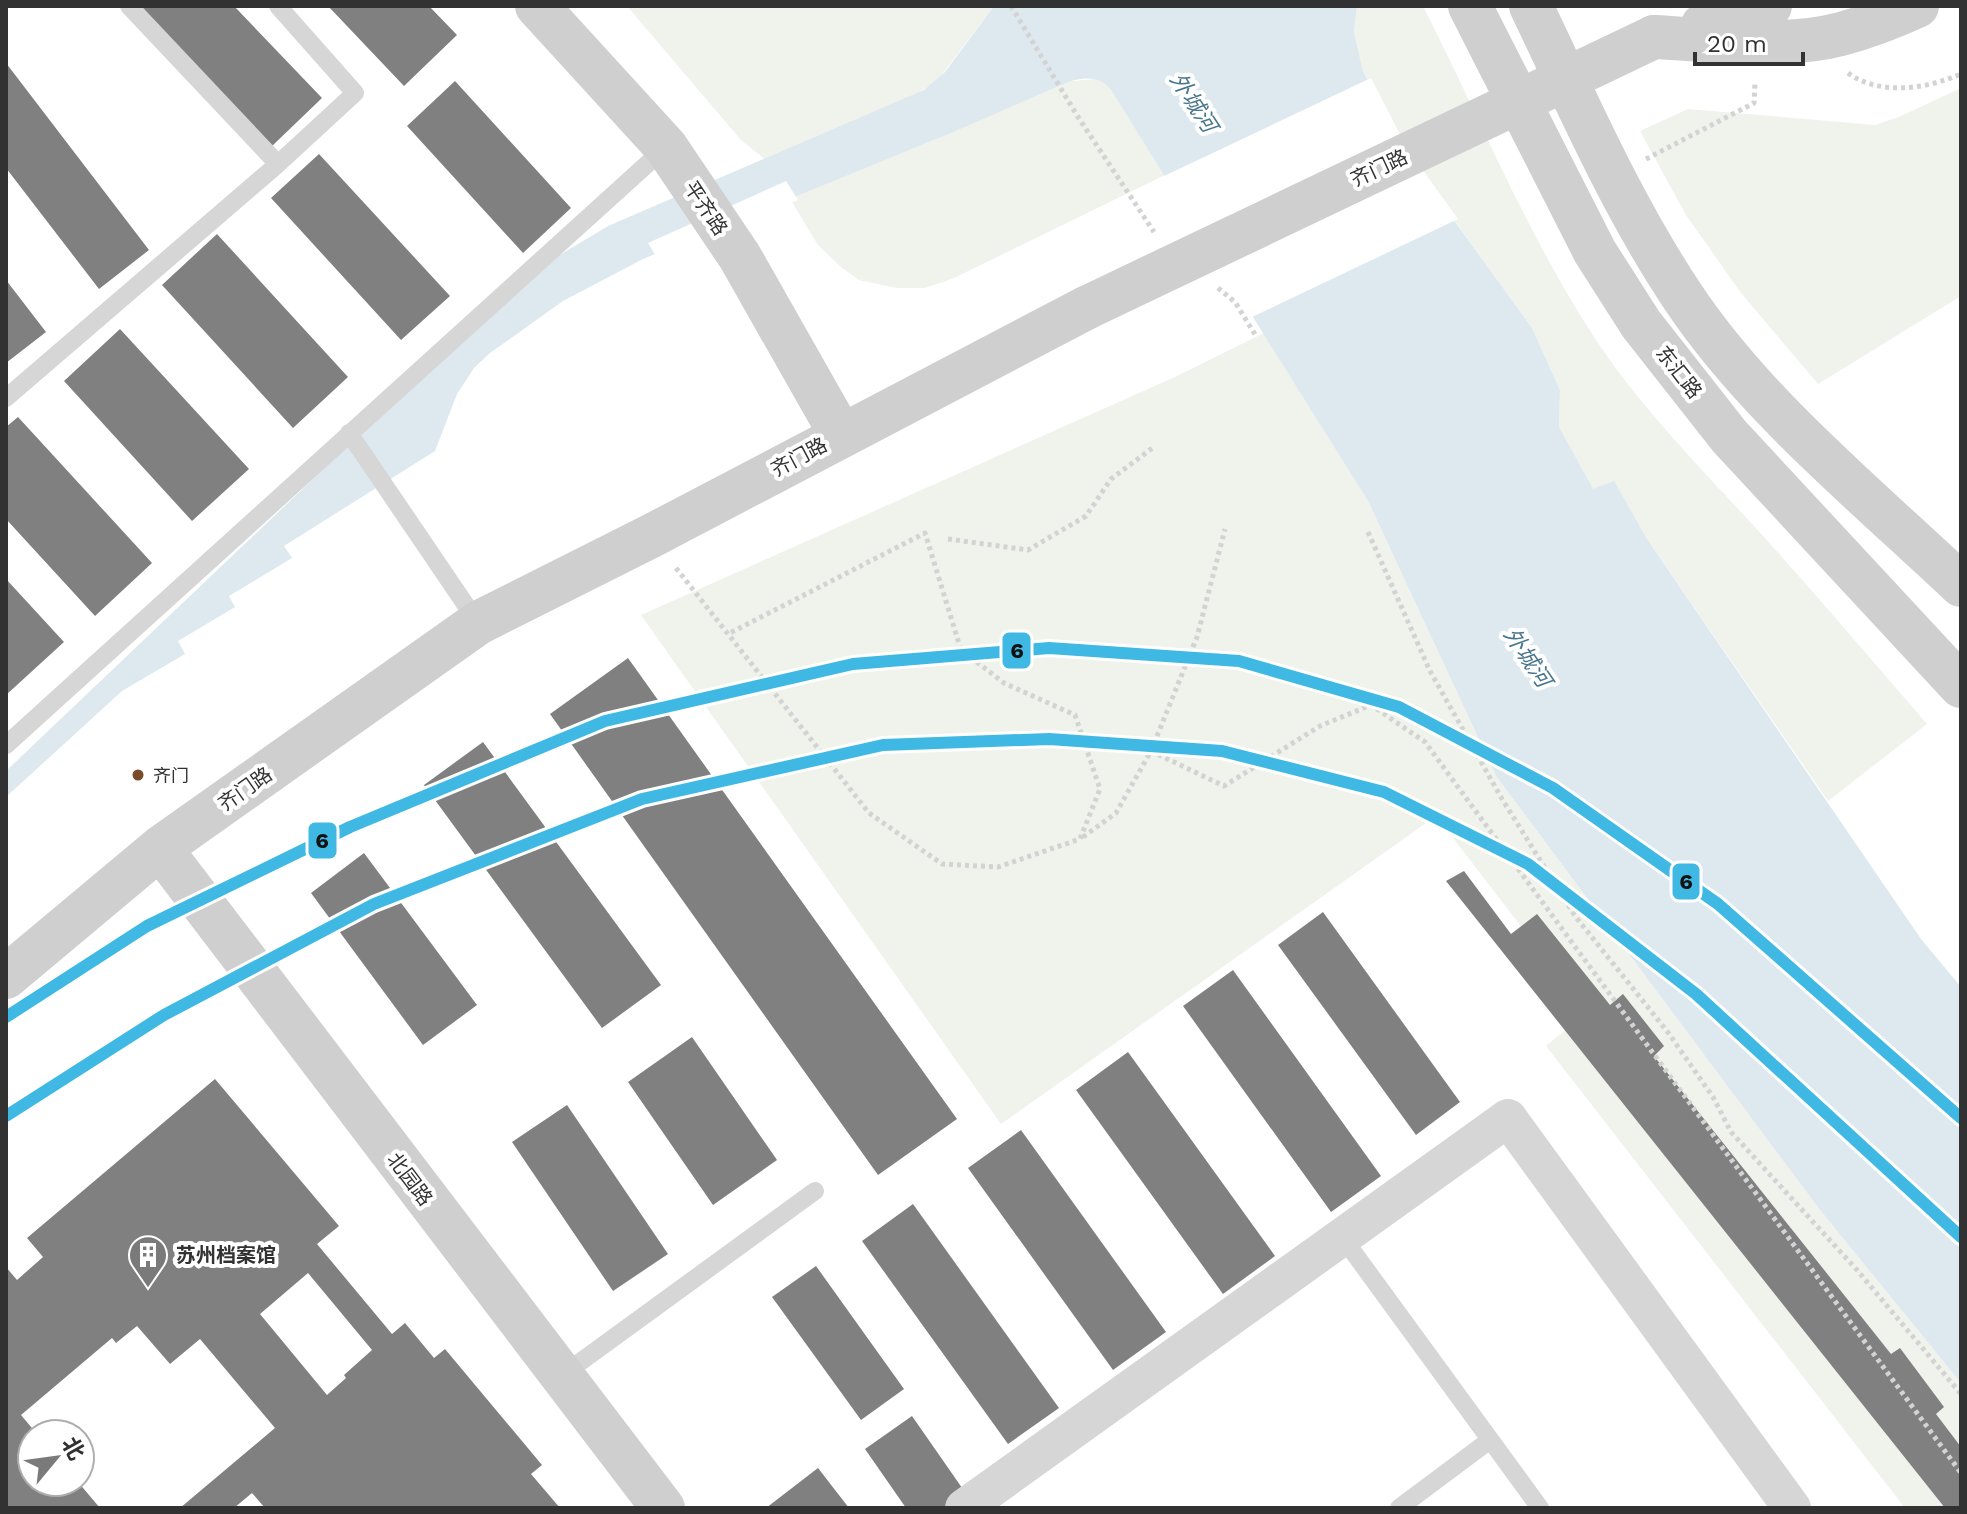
<svg xmlns="http://www.w3.org/2000/svg" width="1967" height="1514" font-family="'Work Sans','Noto Sans SC',sans-serif">
<style>
.green{fill:#f0f2ec}
.water{fill:#dde9ef}
.pier{fill:#fff}
.building{fill:#808080;fill-rule:evenodd}
.lines{fill:none;stroke-linecap:round;stroke-linejoin:round}
.path{stroke:#d3d3d3;stroke-width:5;stroke-dasharray:4 4;stroke-linecap:butt}
.lane{stroke:#d6d6d6;stroke-width:18}
.street{stroke:#d6d6d6;stroke-width:38}
.secondary{stroke:#cfcfcf;stroke-width:44}
.secondary-bridge{stroke:#cfcfcf;stroke-width:44}
.metro-1-casing{stroke:#fff;stroke-width:18}
.metro-1{stroke:#3fb9e4;stroke-width:12}
.bus-dot{fill:#7a4b2a;stroke:#fff;stroke-width:3}
.labels{text-anchor:middle;stroke-width:8;stroke-linejoin:round;paint-order:stroke}
.bus-label{font-size:18px;fill:#323232;stroke:#fff;text-anchor:start}
.street-label{font-size:20px;fill:#323232;stroke:#fff}
.poi-label{font-size:20px;font-weight:bold;fill:#323232;stroke:#fff;text-anchor:start}
.water-label{font-size:22px;font-style:italic;fill:#48768d;stroke:#fff}
.line-badge{stroke:#fff;stroke-width:3}
.pale-badge-label{font-size:22px;text-anchor:middle;font-weight:bold;fill:#111}
</style>
<rect width="100%" height="100%" fill="#fff"/>
<path class="green" d="M627,6H994L937,81L915,95L1096,79L1105,83L1111,90L1165,175L954,278L925,288H897L859,280L841,267L818,245L767,161L741,140Z
M1357,6H1423C1483,124 1533,250 1609,359C1655,423 1711,479 1764,537C1819,598 1873,662 1927,724L1828,801L1647,539L1614,482L1593,490L1559,427L1560,390L1532,328L1404,150L1363,71L1354,32Z
M1961,88V296L1818,384L1741,293L1686,215L1640,131L1688,109L1875,125L1899,117Z
M1264,333L1368,501L1496,776L1820,1210L1961,1383V1508H1905L1546,1046L1587,1012L1436,816L1001,1124L641,615L1175,377Z"/>
<path class="water" d="M994,6H1357L1354,32L1363,71L1404,151L1532,328L1560,390L1559,427L1593,489L1614,481L1647,539L1921,939L1961,987V1383L1820,1210L1496,776L1368,501L1111,90C1100,76 1085,77 1068,82L953,132L643,259L563,301L490,353L474,368L457,394L435,451L284,546L292,558L229,596L235,607L178,641L185,654L122,691L6,797V771L515,287L543,265L608,226L924,90L945,72Z"/>
<path class="pier" d="M1371,78L1407,148L1458,219L1250,318L1162,177Z
M786,181L798,200L657,258L648,243Z"/>
<path class="building" d="M136,6H234L322,98L271,147Z
M328,6H429L457,35L404,86Z
M6,63L149,250L99,289L6,168Z
M455,81L571,208L523,253L407,126Z
M319,154L450,296L401,340L271,198Z
M217,234L348,377L293,428L162,285Z
M6,280L46,332L6,363Z
M120,329L249,469L192,521L64,381Z
M18,417L152,563L95,616L6,519V427Z
M6,579L64,642L6,695Z
M628,658L957,1119L878,1175L550,714Z
M483,742L661,985L602,1028L424,785Z
M364,853L477,1005L423,1045L311,893Z
M1464,871L1511,934L1537,914L1610,1005L1623,994L1664,1046L1654,1056L1891,1354L1900,1348L1944,1407L1936,1414L1961,1447V1508H1945L1446,881Z
M1323,912L1460,1102L1416,1135L1278,945Z
M1233,970L1381,1176L1331,1212L1183,1006Z
M692,1037L777,1160L713,1205L628,1082Z
M1128,1052L1275,1256L1223,1294L1076,1090Z
M215,1079L339,1226L317,1244L392,1334L405,1323L434,1358L445,1349L542,1465L531,1474L560,1508H265L252,1493L234,1508H180L275,1428L200,1339L170,1364L137,1326L116,1343L112,1338L21,1415L37,1434H32V1482H78L100,1508H6V1267L17,1280L43,1257L27,1238ZM308,1273L372,1350L344,1375L346,1378L327,1395L260,1314Z
M567,1105L668,1254L613,1291L512,1142Z
M1021,1130L1166,1332L1113,1370L968,1168Z
M913,1204L1059,1408L1008,1444L862,1241Z
M816,1266L904,1389L861,1420L772,1297Z
M912,1416L967,1495L949,1508H906L865,1449Z
M818,1468L849,1508H766Z"/>
<g class="lines">
<path class="path" d="M1011,6L1078,117L1154,232
M1848,73C1880,96 1926,89 1961,74
M1646,159L1754,103L1755,83
M1218,288L1235,302L1256,336
M1368,532L1430,671L1502,799L1575,916L1667,1031L1713,1097L1731,1132L1857,1270L1961,1394
M948,539L1028,550L1086,516L1111,479L1155,446
M676,568L869,813L942,864L998,867L1080,839L1100,789L1075,715L1004,683L961,650L925,533L728,634
M1151,751L1224,786L1320,726L1371,705L1425,742L1961,1473
M1083,837L1116,813L1151,751L1197,637L1225,529"/>
<path class="lane" d="M129,6L278,164
M6,398L278,164L355,93L278,6
M349,433L478,623
M6,745L666,147
M1343,1238L1540,1508
M561,1376L815,1191
M1399,1508L1490,1440"/>
<path class="street" d="M964,1508L1508,1118L1792,1508"/>
<path class="secondary" d="M537,6L666,147L740,257L841,435
M1470,6L1595,252L1641,324L1729,436L1961,686
M1531,6C1578,104 1622,206 1683,297C1754,404 1867,496 1961,585
M1703,25L1770,6
M1654,37C1713,40 1784,49 1841,34C1867,27 1893,17 1917,6
M160,848L663,1508
M6,977L160,848L478,623L651,536L1086,308"/>
<path class="secondary-bridge" d="M1086,308L1654,37"/>
<defs>
<path id="metro-1" d="M6,1017L147,926L350,827L605,721L853,664L1049,648L1239,661L1399,707L1553,788L1718,904L1961,1118
M6,1116L164,1015L374,904L642,799L883,745L1049,739L1222,751L1384,792L1528,864L1696,994L1961,1237"/>
</defs>
<use href="#metro-1" class="metro-1-casing"/>
<use href="#metro-1" class="metro-1"/>
</g>
<defs>
<symbol id="building-pin" viewBox="-11 -11 22 30"><path d="M0 17L-7.5 6A9.5 9.5 0 1 1 7.5 6Z" fill="#7a7a7a" stroke="#fff"/><path d="M-4-6H4V6H1V3H-1V6H-4ZM-2.5-4.3h1.7v1.8h-1.7ZM.8-4.3h1.7v1.8H.8ZM-2.5-1h1.7V.8h-1.7ZM.8-1h1.7V.8H.8Z" fill="#fff"/></symbol>
</defs>
<g fill-rule="evenodd">
<use href="#building-pin" x="126" y="1233" width="44" height="60"/>
</g>
<circle class="bus-dot" cx="138" cy="775" r="7"/>
<g class="labels">
<g class="bus-label">
<text x="153" y="782">齐门</text>
</g>
<g class="street-label">
<text transform="translate(1379 168) rotate(-25)" y="7">齐门路</text>
<text transform="translate(706 208) rotate(56)" y="7">平齐路</text>
<text transform="translate(1679 372) rotate(52)" y="7">东汇路</text>
<text transform="translate(799 457) rotate(-28)" y="7">齐门路</text>
<text transform="translate(245 789) rotate(-35)" y="7">齐门路</text>
<text transform="translate(410 1179) rotate(53)" y="7">北园路</text>
</g>
<g class="poi-label">
<text x="176" y="1262">苏州档案馆</text>
</g>
<g class="water-label">
<text transform="translate(1194 102) rotate(57)" y="8">外城河</text>
<text transform="translate(1528 657) rotate(56)" y="8">外城河</text>
</g>
</g>
<g class="line-badge">
<rect x="1001" y="631" width="31" height="39" rx="8" fill="#3fb9e4"/>
<rect x="307" y="821" width="31" height="39" rx="8" fill="#3fb9e4"/>
<rect x="1671" y="862" width="30" height="39" rx="8" fill="#3fb9e4"/>
</g>
<g class="pale-badge-label">
<text x="1017" y="658">6</text>
<text x="322" y="848">6</text>
<text x="1686" y="889">6</text>
</g>
<rect width="1967" height="1514" fill="none" stroke="#323232" stroke-width="16"/>
<g transform="translate(56 1458) rotate(61)"><circle r="38" fill="#ffffff" stroke="#adadad" stroke-width="2"/>
<path d="M0-6L14 30L0 20L-14 30Z" fill="#7a7a7a"/>
<text y="-12" font-size="22" font-weight="bold" text-anchor="middle" fill="#323232">北</text>
</g>
<path d="M1695 52v12h108v-12" fill="none" stroke="#323232" stroke-width="4"/>
<text x="1707" y="52" font-size="24" fill="#323232" stroke="#ffffff" stroke-width="6" paint-order="stroke">20 m</text>
</svg>
